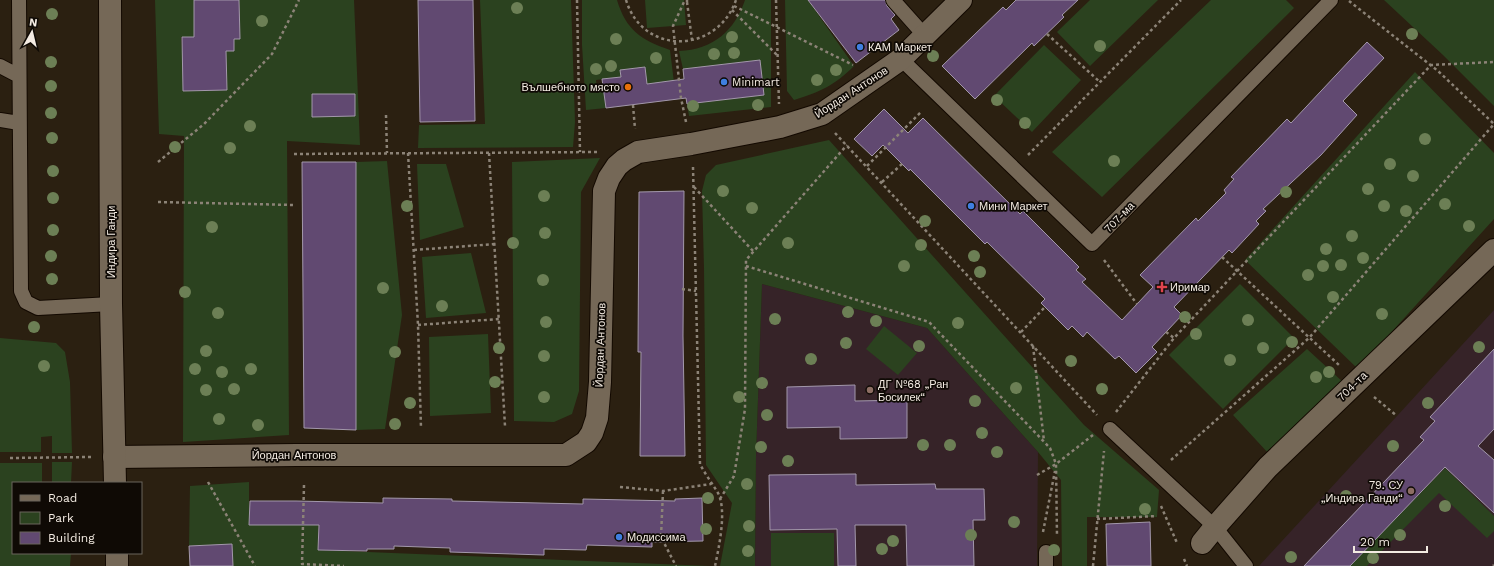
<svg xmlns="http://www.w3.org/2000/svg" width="1494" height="566" font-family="'Work Sans',sans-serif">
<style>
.education{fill:#362328}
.green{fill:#2b421f}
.building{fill:#614971;stroke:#a398ab}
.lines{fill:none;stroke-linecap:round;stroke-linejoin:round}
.service-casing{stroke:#130901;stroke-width:16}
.minor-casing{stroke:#130901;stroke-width:24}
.tertiary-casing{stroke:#130901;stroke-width:24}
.path{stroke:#8c8377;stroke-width:2.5;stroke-dasharray:3 3;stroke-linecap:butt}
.service{stroke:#756857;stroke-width:14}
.minor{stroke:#756857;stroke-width:22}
.tertiary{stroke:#756857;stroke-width:22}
.tree{fill:#6c7f55}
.shop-dot{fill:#3f7fe0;stroke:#0f0a05;stroke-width:1.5}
.food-dot{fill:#e8710a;stroke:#0f0a05;stroke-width:1.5}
.health-dot{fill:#e0444e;stroke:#0f0a05;stroke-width:1.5}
.education-dot{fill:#8d6e63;stroke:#0f0a05;stroke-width:1.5}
.labels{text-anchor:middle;stroke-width:3.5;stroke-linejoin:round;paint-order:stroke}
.poi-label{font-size:11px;fill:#f3ebe2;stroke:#0f0a05;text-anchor:start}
.street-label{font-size:11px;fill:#f3ebe2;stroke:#0f0a05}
</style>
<rect width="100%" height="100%" fill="#2b2011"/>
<path class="education" d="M762,284L927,328L1038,452L1037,566H755L756,456Z
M1494,310V566H1259L1397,416Z"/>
<path class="green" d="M155,0H194V37H181L182,51H195L184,91L227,90L226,51H234L233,39H240L239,0H354L360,145L287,141L289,435L183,442L184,136L159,134Z
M480,0H571L575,122L573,147L418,148L419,125L485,124Z
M582,0H617C626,30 641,40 670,50L676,99L661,101L659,83L647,84L644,67L621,70V77L596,80L597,91L604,90L606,108L586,110L582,45Z
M645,0H684L686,25L647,28Z
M745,0H771V107L689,116L687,104L764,95L760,60L683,69L679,51C713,50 735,30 745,0Z
M785,0H808L854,66C835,85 820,92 794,100L787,91Z
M1090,0H1158L1090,66L1057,32Z
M1211,0H1286L1294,8L1102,197L1052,152Z
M1384,0H1494V106L1443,55Z
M1044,45L1081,80L1032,132L994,96Z
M1415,72L1494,153V219L1358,369L1245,260Z
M829,140L1084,425L1159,490L1157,517H1087V566H1062L1061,480L1038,452L927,328L762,284L756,456L755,566H720L732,503L706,465L704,268L702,191L706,175L716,165Z
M600,158L581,192L579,391L572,414L554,422L514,421L512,162Z
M387,161L402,315L385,429L356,430V162Z
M417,164H446L464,227L420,240Z
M471,253L486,313L426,318L422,257Z
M1240,284L1294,338L1223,409L1169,355Z
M884,326L917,353L898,375L866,349Z
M488,334L491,413L430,416L429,337Z
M0,338L56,343L65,352L70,382L72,453H52V436L41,437V452H0Z
M1307,349L1344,383L1269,454L1233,415Z
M52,462H72L71,483H13V553H71L70,566H0V463H42V482H52Z
M1445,468L1494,516V531L1487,538L1439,493L1367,566H1349Z
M249,482V525H289L290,501H319L318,550L710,566H233L207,545L189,546L190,486Z
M771,533H834V566H771Z"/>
<path class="building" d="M194,0H239L240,39H234V51H226L227,90L183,91L182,37H194Z
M418,0H473L475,121L420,122Z
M808,0H885L887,6L895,15L891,19L899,30L856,63Z
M1016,0H1078L1062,15L1064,17L1034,46L1032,43L975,99L942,66L1003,7L1006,10Z
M1367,42L1384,58L1343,101L1357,115L1321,155L1263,209L1266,211L1256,221L1259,224L1232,253L1229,250L1174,307L1182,315L1152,347L1157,352L1136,373L1119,356L1115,359L1087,332L1083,337L1072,326L1068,330L1041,303L1045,299L987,242L985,244L910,169L909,171L883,145L872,156L854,139L884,109L908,133L923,118L1020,214L1023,211L1079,267L1076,270L1086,279L1082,282L1122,320L1153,287L1140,275L1196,218L1198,221L1226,193L1224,190L1234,179L1231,177L1287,119L1291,123Z
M760,60L764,95L687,104L686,98L606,108L602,79L621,77L620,70L645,67L647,84L684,79L683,69Z
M312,94H355V116L312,117Z
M302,162H356V430L304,428Z
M684,191L683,336L685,456H640L641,352H638L639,192Z
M1494,349V429L1478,446L1494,460V513L1445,467L1350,566H1304L1424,440L1420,437L1435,421L1430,417Z
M855,385V401L907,400V438L840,439V427L787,428V387Z
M856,474V485L935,484L936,489H984L985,520H973L974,566H907L906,525H855L856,566H838L837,529L770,530L769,475Z
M383,498L452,499V501L583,504V499L675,501V499L702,498L703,541L652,542V547L587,545L586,550L544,549V555L450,552V548L394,546V549H367V551L318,550L319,525H249L250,501H296L383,503Z
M1150,522L1151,566H1107L1106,524Z
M232,544L233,566H190L189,546Z"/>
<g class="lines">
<defs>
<path id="service" d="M19,0L21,291L26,302L38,308L111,304
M893,0L925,36
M901,59L1092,244L1331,0
M0,66L19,76
M0,120L19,123
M1110,429L1215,527L1246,566
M1046,566V552"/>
<path id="minor" d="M114,457L296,455H566L586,442L592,433L597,418L600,382L604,191L609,178L617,166L624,160L638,152L691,144L780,127L822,114L901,59L961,0
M1202,543L1215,527L1268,467L1494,250"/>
<path id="tertiary" d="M110,0L111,304L115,483
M117,553V566"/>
</defs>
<use href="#service" class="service-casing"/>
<use href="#minor" class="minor-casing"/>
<use href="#tertiary" class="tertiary-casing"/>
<path class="path" d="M577,0L580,152
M626,0C643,56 717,54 736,0
M776,0L779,104
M1349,1L1438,71L1494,124
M687,2L692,40
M734,6L853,65
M732,10L778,56
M1047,34L1100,82
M633,105L635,129
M386,115L387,153
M686,122L681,98L673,26L684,2H687V0
M835,133L1097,415
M408,153L418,325L421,428
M489,153L505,426
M294,154L597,152
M1028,155L1181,0
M158,162L204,124L272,54L299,0
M867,166L922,111
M693,167L700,464C705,474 712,483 718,493C727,510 719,547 715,566
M882,182L902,164
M694,187L753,251
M158,202L295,205
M414,250L495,244
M1222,257L1339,365
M1104,260L1137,304
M746,266L929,322L1050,448L1056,464L1057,536
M682,289L696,291
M418,325L499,319
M1021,332L1045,307
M1166,332L1174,338
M1033,346L1044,441
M1374,397L1397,416
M1116,412L1174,338L1431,65L1494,62
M10,458L92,457
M1171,460L1309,338L1494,124
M1037,475L1056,464L1093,435
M208,482L255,566
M304,485L302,564L344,566
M620,487L663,491L711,484
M663,491L661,537L676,566
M720,499L734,476L745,409L746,260L847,145
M1161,506L1177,543
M1097,519L1157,516
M1043,532L1055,471
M1184,559L1187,566
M1093,566L1104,451
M1493,566L1494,565"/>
<use href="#service" class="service"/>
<use href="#minor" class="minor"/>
<use href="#tertiary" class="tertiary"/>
</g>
<g class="tree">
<circle cx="517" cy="8" r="6"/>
<circle cx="52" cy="14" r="6"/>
<circle cx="262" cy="21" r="6"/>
<circle cx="1412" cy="34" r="6"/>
<circle cx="732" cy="37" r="6"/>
<circle cx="616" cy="39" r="6"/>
<circle cx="1100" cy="46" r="6"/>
<circle cx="734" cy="53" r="6"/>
<circle cx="714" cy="54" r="6"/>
<circle cx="933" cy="56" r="6"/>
<circle cx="656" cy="58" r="6"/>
<circle cx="51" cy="62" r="6"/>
<circle cx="611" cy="66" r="6"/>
<circle cx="596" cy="69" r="6"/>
<circle cx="836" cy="70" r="6"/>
<circle cx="817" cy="80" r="6"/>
<circle cx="51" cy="86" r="6"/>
<circle cx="997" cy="100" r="6"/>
<circle cx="758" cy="105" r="6"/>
<circle cx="693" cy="106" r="6"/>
<circle cx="51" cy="113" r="6"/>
<circle cx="1025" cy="123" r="6"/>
<circle cx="250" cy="126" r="6"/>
<circle cx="52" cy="138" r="6"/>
<circle cx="1425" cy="139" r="6"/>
<circle cx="175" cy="147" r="6"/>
<circle cx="230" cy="148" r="6"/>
<circle cx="1114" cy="161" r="6"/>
<circle cx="1390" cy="164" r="6"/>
<circle cx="53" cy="171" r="6"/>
<circle cx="1413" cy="176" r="6"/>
<circle cx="1368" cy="189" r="6"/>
<circle cx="723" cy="191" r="6"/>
<circle cx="1286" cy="192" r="6"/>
<circle cx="544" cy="196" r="6"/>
<circle cx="53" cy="198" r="6"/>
<circle cx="1445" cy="204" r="6"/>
<circle cx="407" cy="206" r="6"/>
<circle cx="1384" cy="206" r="6"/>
<circle cx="752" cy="208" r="6"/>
<circle cx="1406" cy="211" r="6"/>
<circle cx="925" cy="221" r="6"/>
<circle cx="1469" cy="226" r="6"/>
<circle cx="212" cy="227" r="6"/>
<circle cx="53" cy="230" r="6"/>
<circle cx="545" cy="233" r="6"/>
<circle cx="1352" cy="236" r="6"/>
<circle cx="513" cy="243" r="6"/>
<circle cx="788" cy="243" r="6"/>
<circle cx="921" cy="245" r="6"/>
<circle cx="1326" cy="249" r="6"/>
<circle cx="51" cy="256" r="6"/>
<circle cx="974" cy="256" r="6"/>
<circle cx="1363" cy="258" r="6"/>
<circle cx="1341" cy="265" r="6"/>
<circle cx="904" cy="266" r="6"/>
<circle cx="1323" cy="266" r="6"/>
<circle cx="980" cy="272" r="6"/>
<circle cx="1308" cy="275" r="6"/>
<circle cx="52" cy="279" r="6"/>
<circle cx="543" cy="280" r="6"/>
<circle cx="383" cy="288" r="6"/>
<circle cx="185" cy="292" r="6"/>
<circle cx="1333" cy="297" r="6"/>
<circle cx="442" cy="306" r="6"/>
<circle cx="848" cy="312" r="6"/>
<circle cx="218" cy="313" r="6"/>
<circle cx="1382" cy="314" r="6"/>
<circle cx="1185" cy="317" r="6"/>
<circle cx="775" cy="319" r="6"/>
<circle cx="1248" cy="320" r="6"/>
<circle cx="876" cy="321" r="6"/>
<circle cx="546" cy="322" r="6"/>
<circle cx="958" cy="323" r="6"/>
<circle cx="34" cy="327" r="6"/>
<circle cx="1196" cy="334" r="6"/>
<circle cx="1292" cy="342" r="6"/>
<circle cx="846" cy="343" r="6"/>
<circle cx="919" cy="346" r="6"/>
<circle cx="1479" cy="347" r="6"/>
<circle cx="499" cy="348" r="6"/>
<circle cx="1263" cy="348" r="6"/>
<circle cx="206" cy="351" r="6"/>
<circle cx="395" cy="352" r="6"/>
<circle cx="544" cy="356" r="6"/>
<circle cx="811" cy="359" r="6"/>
<circle cx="1230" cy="360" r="6"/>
<circle cx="1071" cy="361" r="6"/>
<circle cx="44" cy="366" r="6"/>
<circle cx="195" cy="369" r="6"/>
<circle cx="251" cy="369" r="6"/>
<circle cx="222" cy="372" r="6"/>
<circle cx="1329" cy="372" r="6"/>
<circle cx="1316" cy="377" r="6"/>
<circle cx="495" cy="382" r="6"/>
<circle cx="762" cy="383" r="6"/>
<circle cx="1016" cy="388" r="6"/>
<circle cx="234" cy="389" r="6"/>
<circle cx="1102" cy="389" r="6"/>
<circle cx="206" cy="390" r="6"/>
<circle cx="544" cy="397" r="6"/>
<circle cx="739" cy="397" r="6"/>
<circle cx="975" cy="401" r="6"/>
<circle cx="410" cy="403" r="6"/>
<circle cx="1428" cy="403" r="6"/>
<circle cx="767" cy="415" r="6"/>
<circle cx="219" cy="419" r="6"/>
<circle cx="395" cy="424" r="6"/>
<circle cx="258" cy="425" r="6"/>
<circle cx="982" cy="433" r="6"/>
<circle cx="923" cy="445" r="6"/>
<circle cx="950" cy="445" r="6"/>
<circle cx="1393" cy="446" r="6"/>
<circle cx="761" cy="447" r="6"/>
<circle cx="997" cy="452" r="6"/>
<circle cx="788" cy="461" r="6"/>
<circle cx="747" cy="484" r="6"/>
<circle cx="1346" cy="496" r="6"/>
<circle cx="708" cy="498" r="6"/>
<circle cx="1445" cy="506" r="6"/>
<circle cx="1145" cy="509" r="6"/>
<circle cx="1014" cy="522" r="6"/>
<circle cx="749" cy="526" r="6"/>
<circle cx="706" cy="529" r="6"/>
<circle cx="971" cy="535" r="6"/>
<circle cx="1400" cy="535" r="6"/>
<circle cx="893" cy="541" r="6"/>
<circle cx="882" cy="549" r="6"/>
<circle cx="1054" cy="550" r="6"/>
<circle cx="748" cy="551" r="6"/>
<circle cx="1291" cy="557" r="6"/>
<circle cx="1373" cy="558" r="6"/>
</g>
<g class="shop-dot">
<circle cx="860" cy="47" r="4"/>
<circle cx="724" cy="82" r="4"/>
<circle cx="971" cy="206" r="4"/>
<circle cx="619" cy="537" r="4"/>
</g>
<circle class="food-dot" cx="628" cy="87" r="4"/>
<path class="health-dot" d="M1160 281h4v4h4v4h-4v4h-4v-4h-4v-4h4z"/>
<g class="education-dot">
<circle cx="870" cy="390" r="4"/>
<circle cx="1411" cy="491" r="4"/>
</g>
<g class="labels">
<g class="poi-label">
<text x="868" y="51">КАМ Маркет</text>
<text x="732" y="86">Minimart</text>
<text x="620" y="91" text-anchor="end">Вълшебното място</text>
<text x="979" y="210">Мини Маркет</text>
<text x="1170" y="291">Иримар</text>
<text x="878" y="388">ДГ №68 „Ран<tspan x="878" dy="13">Босилек“</tspan></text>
<text x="1403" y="489" text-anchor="end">79. СУ<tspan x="1403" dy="13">„Индира Ганди“</tspan></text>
<text x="627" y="541">Модиссима</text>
</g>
<g class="street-label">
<text transform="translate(851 92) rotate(-33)" y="4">Йордан Антонов</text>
<text transform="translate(1119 217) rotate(-46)" y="4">707-ма</text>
<text transform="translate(111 242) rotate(-90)" y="4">Индира Ганди</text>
<text transform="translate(600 345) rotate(-88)" y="4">Йордан Антонов</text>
<text transform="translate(1352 386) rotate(-44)" y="4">704-та</text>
<text x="294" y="459">Йордан Антонов</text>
</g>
</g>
<rect x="12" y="482" width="130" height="72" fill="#0f0a05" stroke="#6a645d"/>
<rect x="20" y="495" width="20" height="6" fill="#756857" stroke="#6a645d"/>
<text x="48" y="502" font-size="12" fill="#f3ebe2">Road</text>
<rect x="20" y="512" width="20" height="12" fill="#2b421f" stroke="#6a645d"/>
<text x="48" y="522" font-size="12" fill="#f3ebe2">Park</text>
<rect x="20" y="532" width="20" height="12" fill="#614971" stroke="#6a645d"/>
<text x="48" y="542" font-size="12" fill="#f3ebe2">Building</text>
<g transform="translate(32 32) rotate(8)" stroke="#0f0a05" stroke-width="3" paint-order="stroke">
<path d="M0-3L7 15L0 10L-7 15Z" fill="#f3ebe2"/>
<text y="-6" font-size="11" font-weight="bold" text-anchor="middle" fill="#f3ebe2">N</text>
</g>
<path d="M1354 546v6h73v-6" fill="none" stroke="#f3ebe2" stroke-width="2"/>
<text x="1360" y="546" font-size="12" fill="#f3ebe2" stroke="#0f0a05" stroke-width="3" paint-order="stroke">20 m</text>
</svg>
